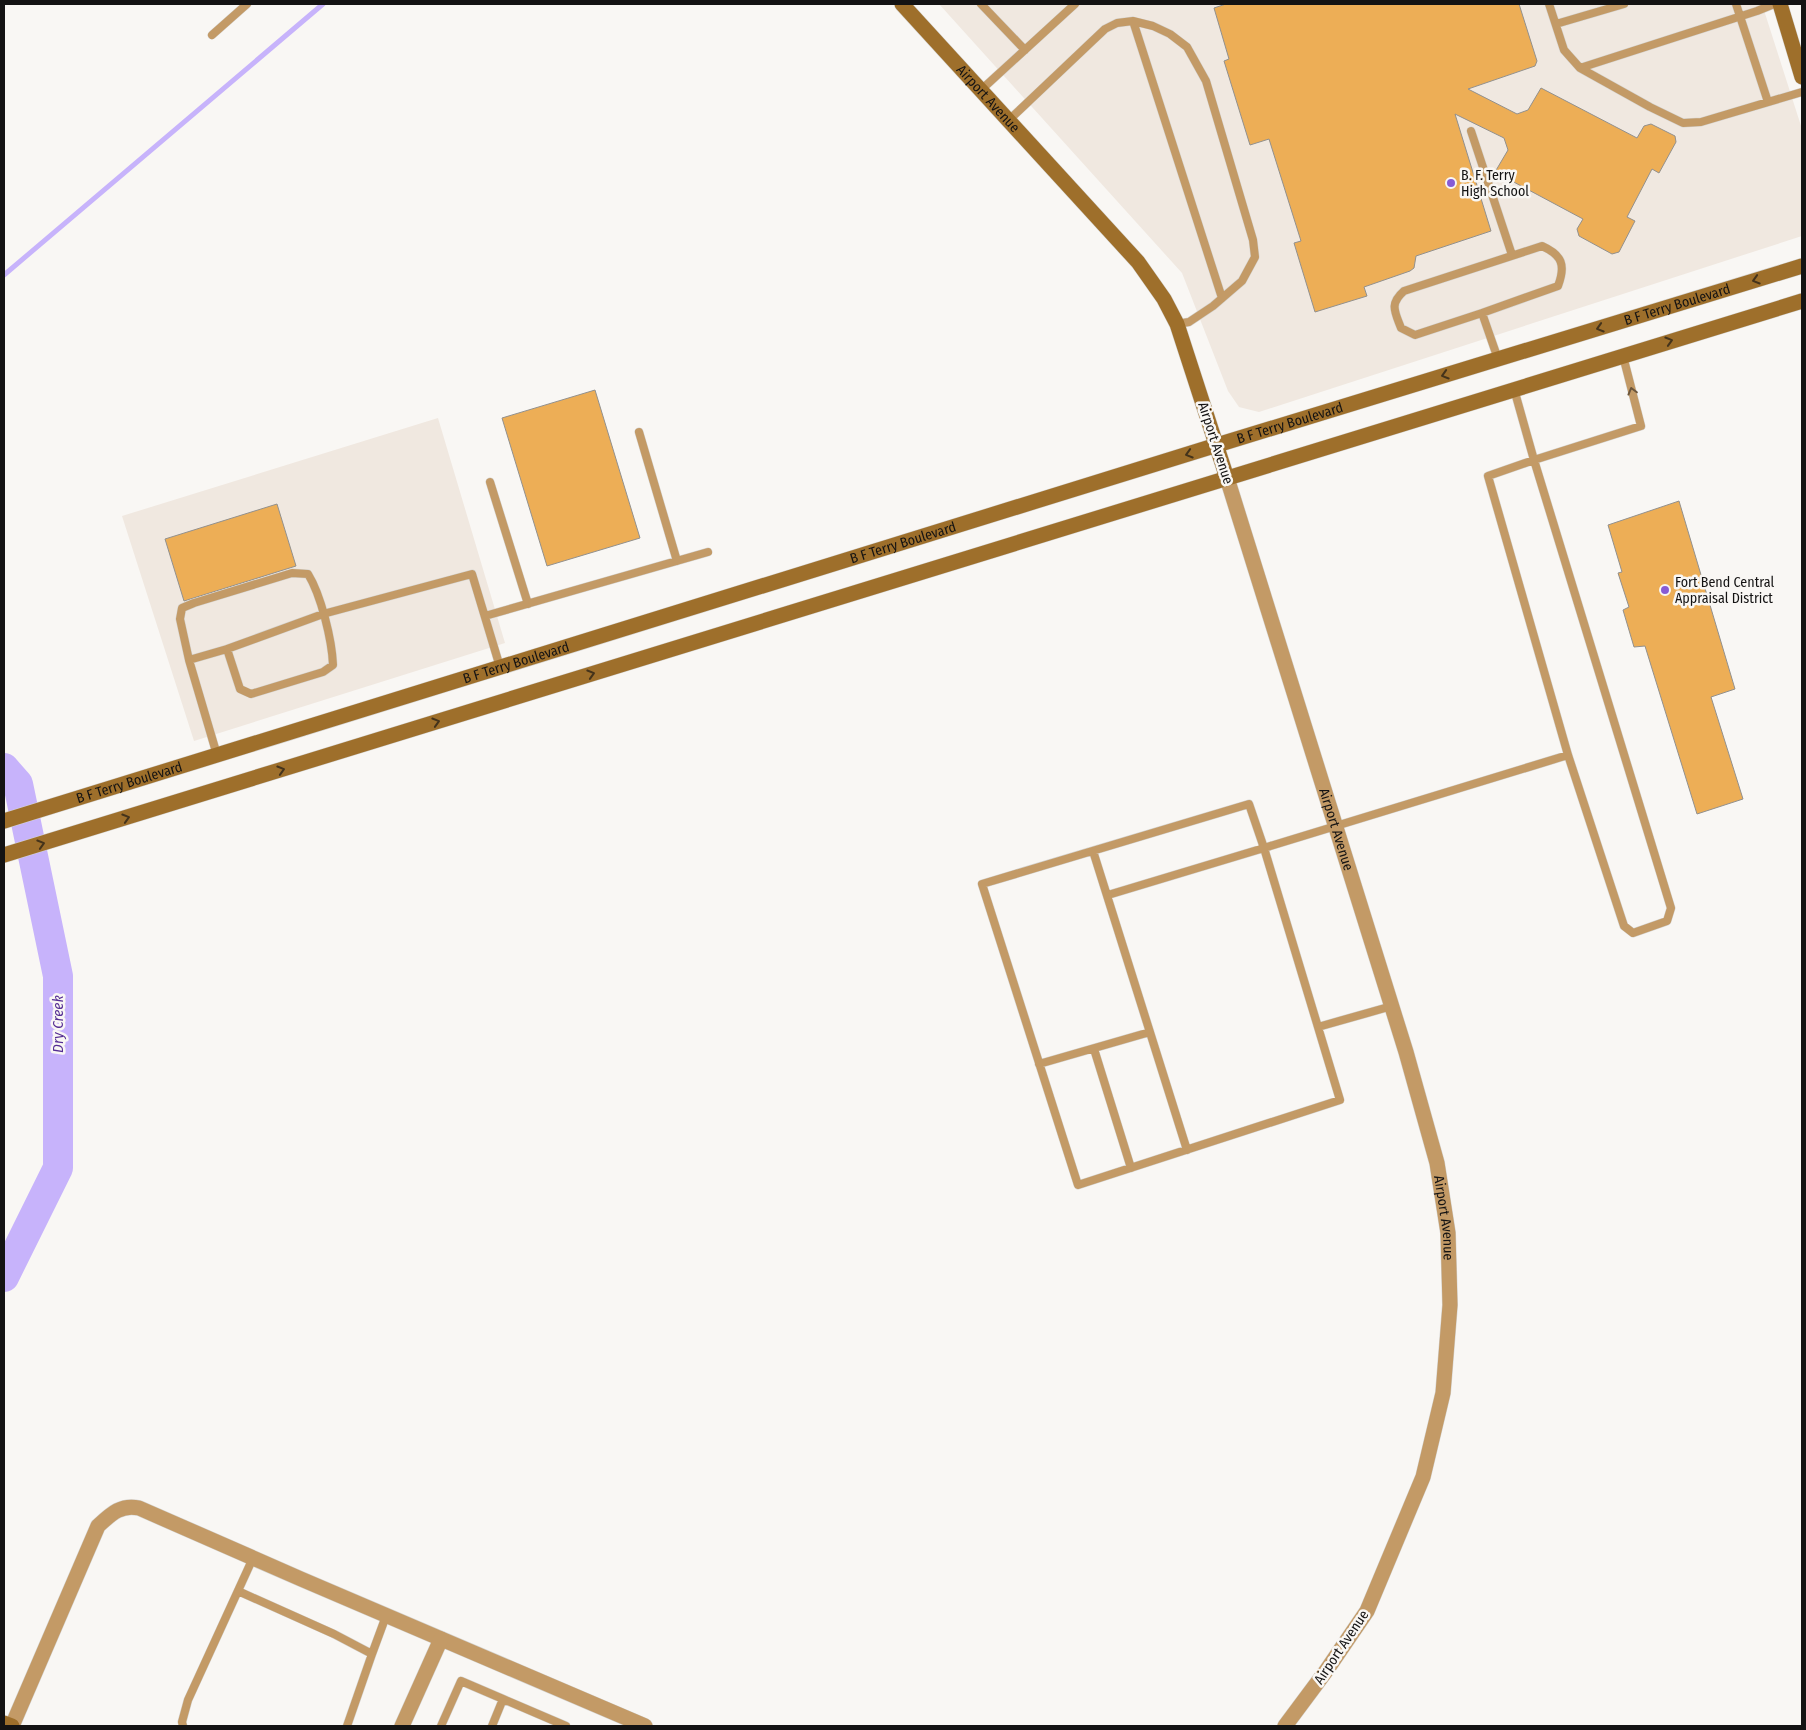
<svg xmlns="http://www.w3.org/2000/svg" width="1806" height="1730" font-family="'Fira Sans Condensed',sans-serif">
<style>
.built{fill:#f0e8e0}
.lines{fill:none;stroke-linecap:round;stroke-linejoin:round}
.stream{stroke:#c7b3fb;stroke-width:5}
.river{stroke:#c7b3fb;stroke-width:30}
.building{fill:#edae56;stroke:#92908d}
.lane-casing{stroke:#d4d3d0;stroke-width:9}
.street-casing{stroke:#d4d3d0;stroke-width:16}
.secondary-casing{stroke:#d4d3d0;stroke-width:16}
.lane{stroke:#c39a66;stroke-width:8}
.street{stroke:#c39a66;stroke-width:15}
.secondary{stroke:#9e6f2b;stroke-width:15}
.oneway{stroke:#44331b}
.oneway2{stroke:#6c563c}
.poi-dot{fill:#875bd5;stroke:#f9f7f4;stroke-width:2}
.labels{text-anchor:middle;stroke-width:5;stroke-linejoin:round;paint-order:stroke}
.street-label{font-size:14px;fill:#141313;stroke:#f9f7f4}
.poi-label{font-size:14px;fill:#141313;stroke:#f9f7f4;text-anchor:start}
.water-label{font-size:15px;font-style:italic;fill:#552d93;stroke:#f9f7f4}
</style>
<rect width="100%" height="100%" fill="#f9f7f4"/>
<path class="built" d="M939,4H1762L1802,129V236L1259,412L1239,407L1228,391L1182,273Z
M438,418L505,643L194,741L122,516Z"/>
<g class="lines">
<path class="stream" d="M4,275L323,4"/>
<path class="river" d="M4,768L18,784L58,976V1168L4,1277"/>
</g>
<path class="building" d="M1226,4H1519L1537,61L1535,66L1468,89L1517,114L1528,110L1541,88L1637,138L1644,126L1651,124L1675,136L1676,142L1659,173L1652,169L1627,217L1635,221L1619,252L1612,254L1579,236L1577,229L1583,219L1495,172L1508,150L1504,138L1455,114L1491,231L1416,256L1414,268L1410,271L1364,287L1367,296L1315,312L1294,243L1301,241L1269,139L1250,145L1224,61L1229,59L1214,8Z
M595,390L640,538L547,566L502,418Z
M1679,501L1735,689L1711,697L1743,799L1697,814L1645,646L1634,647L1623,610L1629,607L1618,573L1622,572L1608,525Z
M277,504L296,566L184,601L165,539Z"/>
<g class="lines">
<defs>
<path id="lane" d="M981,4L1025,50
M1549,4L1564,50L1580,68L1650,107L1683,123L1701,122L1802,92
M1736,4L1768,102
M1133,21L1222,298
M1556,24L1624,4
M212,35L247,4
M1580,68L1757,11L1774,4
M981,90L1075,4
M1009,120L1105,29L1117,23L1133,21L1153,26L1170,34L1187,47L1206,81L1253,240L1255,257L1242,281L1213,306L1189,322L1177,324
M1471,131L1512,255
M1482,313L1415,335L1401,328C1395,312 1389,304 1404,291L1542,246C1562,255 1566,265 1558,286L1482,313L1498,359
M1514,389L1534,460L1641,426L1623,356
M639,432L677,561
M1534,460L1671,908L1667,921L1633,933L1624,926L1568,755L1488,476Z
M490,482L528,604
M485,616L708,552
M227,649L323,614L472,574L500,667
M189,660L227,649L240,689L251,694L323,672L333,665C332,640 321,595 308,574L292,573L194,603L182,608L180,619L189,660L217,755
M1093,851L1187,1150
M1108,895L1264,848L1249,804L982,884L1078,1185L1340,1100L1264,848L1568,755
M1318,1027L1392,1006
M1094,1049L1131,1168
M1039,1064L1150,1032
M238,1591L334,1634L372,1654L347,1726
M372,1654L386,1616
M503,1699L566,1726
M183,1726L182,1722L188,1700L253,1558
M441,1726L461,1681L503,1699L492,1726"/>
<g id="street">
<path id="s1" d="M1227,478L1406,1052L1437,1163L1448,1233L1450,1305L1443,1393L1423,1477L1367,1611L1326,1671L1285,1726"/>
<path d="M12,1726L98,1526C111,1514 121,1504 139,1508L301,1579L645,1726"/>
<path d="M402,1726L441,1639"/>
</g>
<g id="secondary">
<path id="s2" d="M902,4L1138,262L1164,299L1177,324L1227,478"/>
<path d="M1780,4L1802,77"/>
<path id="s3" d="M4,821L1217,445L1802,266"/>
<path d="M4,855L1802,301"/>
<path d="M4,1723L12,1726"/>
</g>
</defs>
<use href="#lane" class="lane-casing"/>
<use href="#street" class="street-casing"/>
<use href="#secondary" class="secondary-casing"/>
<use href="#lane" class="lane"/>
<use href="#street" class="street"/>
<use href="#secondary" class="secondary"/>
</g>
<defs><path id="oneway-chevron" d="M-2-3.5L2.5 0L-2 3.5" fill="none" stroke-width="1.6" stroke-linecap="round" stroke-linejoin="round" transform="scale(1.25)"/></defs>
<g class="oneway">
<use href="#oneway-chevron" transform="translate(1756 280) rotate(163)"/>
<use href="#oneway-chevron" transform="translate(1600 328) rotate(163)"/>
<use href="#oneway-chevron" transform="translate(1669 341) rotate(-17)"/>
<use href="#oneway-chevron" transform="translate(1445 375) rotate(163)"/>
<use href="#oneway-chevron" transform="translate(1189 454) rotate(163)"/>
<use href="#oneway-chevron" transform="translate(591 674) rotate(-17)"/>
<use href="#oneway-chevron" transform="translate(436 722) rotate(-17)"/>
<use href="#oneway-chevron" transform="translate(281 770) rotate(-17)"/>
<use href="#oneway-chevron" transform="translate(126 818) rotate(-17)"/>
<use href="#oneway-chevron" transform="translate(41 844) rotate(-17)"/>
</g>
<use class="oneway2" href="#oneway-chevron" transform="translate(1632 391) rotate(-105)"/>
<g class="poi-dot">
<circle cx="1451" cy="183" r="5"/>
<circle cx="1665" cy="590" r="5"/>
</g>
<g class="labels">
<g class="street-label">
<text dy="5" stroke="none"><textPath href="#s2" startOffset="128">Airport Avenue</textPath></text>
<text dy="5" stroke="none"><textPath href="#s3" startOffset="1751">B F Terry Boulevard</textPath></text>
<text dy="5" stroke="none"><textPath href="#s3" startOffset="1346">B F Terry Boulevard</textPath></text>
<text transform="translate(1216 443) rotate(72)" y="5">Airport Avenue</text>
<text dy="5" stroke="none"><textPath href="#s3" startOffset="941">B F Terry Boulevard</textPath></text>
<text dy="5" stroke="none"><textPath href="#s3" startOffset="536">B F Terry Boulevard</textPath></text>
<text dy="5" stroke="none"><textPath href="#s3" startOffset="131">B F Terry Boulevard</textPath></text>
<text dy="5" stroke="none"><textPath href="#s1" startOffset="368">Airport Avenue</textPath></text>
<text dy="5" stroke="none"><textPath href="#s1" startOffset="772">Airport Avenue</textPath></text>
<text transform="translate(1341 1647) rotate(-56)" y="5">Airport Avenue</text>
</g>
<g class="poi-label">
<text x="1461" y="180">B. F. Terry<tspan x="1461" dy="16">High School</tspan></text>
<text x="1675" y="587">Fort Bend Central<tspan x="1675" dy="16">Appraisal District</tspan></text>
</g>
<g class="water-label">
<text transform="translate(58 1024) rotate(-90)" y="5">Dry Creek</text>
</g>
</g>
<rect width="1806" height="1730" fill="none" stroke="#141313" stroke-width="10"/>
</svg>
